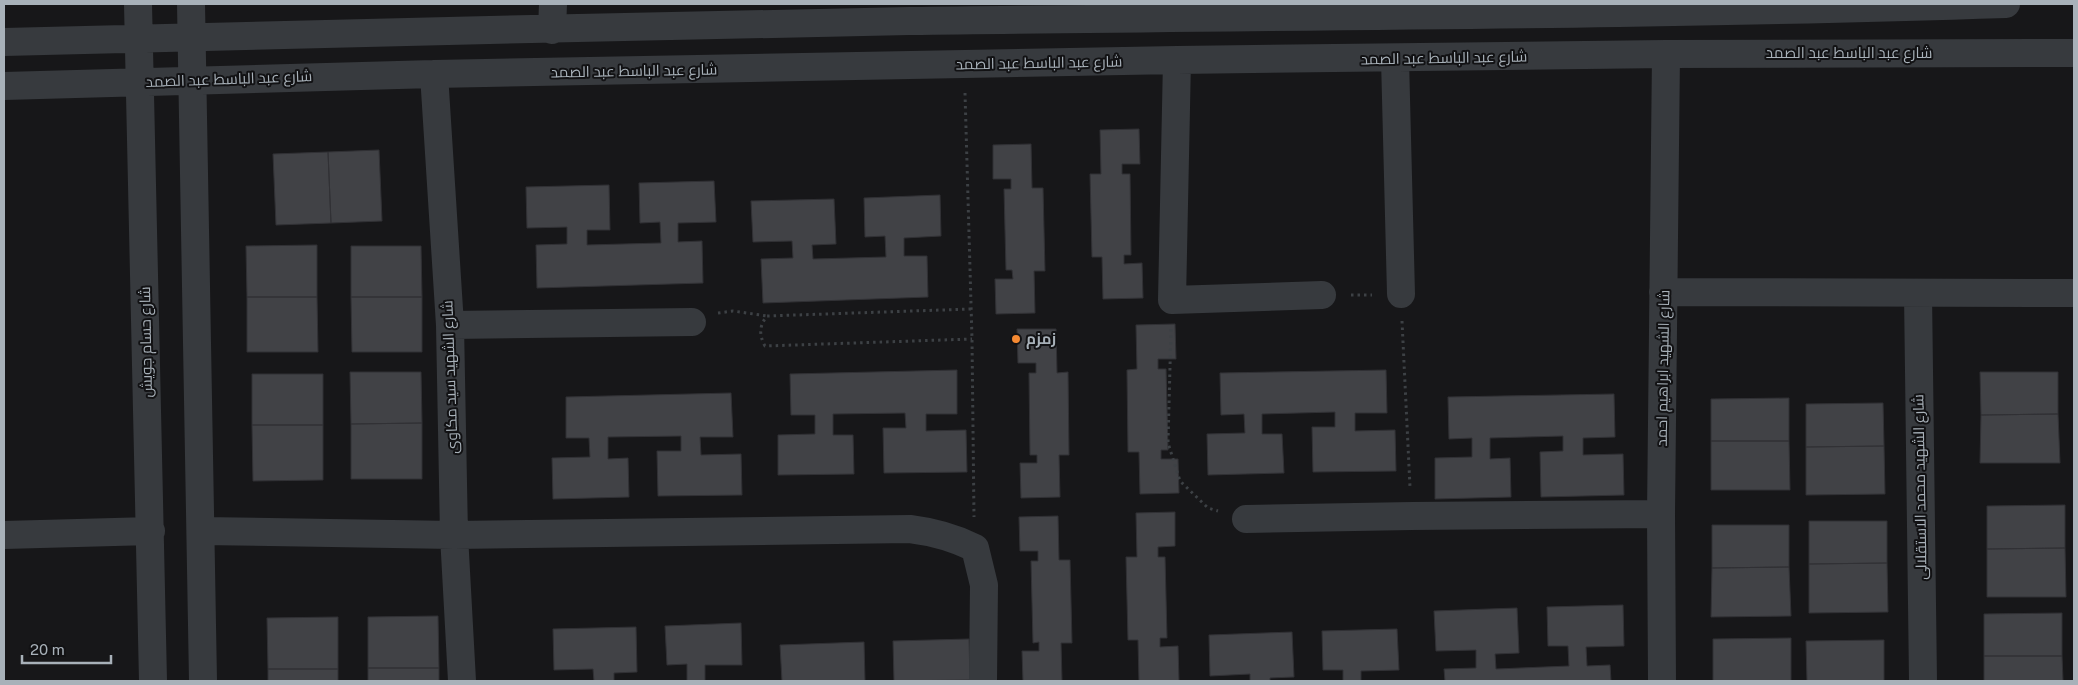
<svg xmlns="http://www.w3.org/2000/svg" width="2078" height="685" font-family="'Public Sans',Cairo,sans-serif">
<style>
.building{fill:#414246;stroke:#313135}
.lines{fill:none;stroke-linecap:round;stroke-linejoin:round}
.path{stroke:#3d4145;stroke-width:3;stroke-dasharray:2.5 4;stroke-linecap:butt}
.minor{stroke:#373a3e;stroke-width:28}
.poi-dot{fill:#f58932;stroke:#121214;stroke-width:2}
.labels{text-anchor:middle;stroke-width:4;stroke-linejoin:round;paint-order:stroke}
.street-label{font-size:15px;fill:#a8b1b9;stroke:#121214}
.poi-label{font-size:15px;font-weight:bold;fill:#a8b1b9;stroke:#121214;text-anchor:start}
</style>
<rect width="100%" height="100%" fill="#171719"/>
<path class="building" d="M1139,129L1140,164H1122V174H1130L1131,255H1124V264L1142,263L1143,298L1103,299L1102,257H1092L1090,174H1101L1100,130Z
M1031,144L1032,188H1043L1045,271H1034L1035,313L996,314L995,279H1013L1012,270H1006L1004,189H1011V179H993V145Z
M379,150L382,221L331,223L328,152Z
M328,152L331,223L276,225L273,154Z
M714,181L716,222L678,223V242L702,241L703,283L537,288L536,245L567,244V227L527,228L526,187L609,185L610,230H587V245L661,243L660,222L640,223L639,183Z
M940,195L941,236L904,238V256H927L928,297L763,303L761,259L793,258L792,241L753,242L751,201L834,199L836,244L812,245L813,259L886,257L885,236L865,237L864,198Z
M317,245V297H247L246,246Z
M351,246H421L422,297H351Z
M247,297H317L318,352H247Z
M351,297H422V352H352Z
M1175,324L1176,359H1158V369H1166L1168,450H1161V459H1178L1179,493L1140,494L1139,452H1128L1127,370L1137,369L1136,325Z
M1017,329H1056L1057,373L1068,372L1069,455H1059L1060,497L1021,498L1020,463H1037V455H1030L1029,373H1036V363H1018Z
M957,370V414H926V431L966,430L967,472L884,473L883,428H906L905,413L833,414V435H853L854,474L778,475V435L815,434V415H791L790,374Z
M1386,370L1387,413H1355V431L1395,430L1396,471L1313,472L1312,427H1335V412L1262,414V434H1282L1284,473L1208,475L1207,434L1245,433L1244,414L1221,415L1220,373Z
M350,372H421L422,423L351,424Z
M1980,372H2058V414L1981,415Z
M252,374H323V425H252Z
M731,393L733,437H700L701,455L741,454L742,495L658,496L657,451H681V436L608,437V459L628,458L629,497L553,499L552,458L590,457L589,438H566V397Z
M1614,394L1615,437L1583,438V455L1623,454L1624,495L1541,497L1540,452L1563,451V436L1490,438V459L1510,458L1511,497L1435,499V458L1472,457V438L1449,439L1448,397Z
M1789,398V441H1711V399Z
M1883,403L1884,446L1806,447V404Z
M2058,414L2060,463H1980L1981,415Z
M422,423V479H351V424Z
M252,425H323V480L253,481Z
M1711,441H1789L1790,490H1711Z
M1884,446L1885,494L1806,495V447Z
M2065,505V548L1987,549V506Z
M1175,512V546L1158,547V557H1165L1167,638H1160V647L1178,646L1179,681H1139L1138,640H1128L1126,557H1137L1136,513Z
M1058,516L1059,560H1070L1072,643H1061L1062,681H1023L1022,651H1039V642L1033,643L1031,561H1038V551H1020L1019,517Z
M1809,521H1887V563L1809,564Z
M1712,525H1789V567L1712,568Z
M2065,548L2066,597H1987V549Z
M1887,563L1888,612L1809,613V564Z
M1789,567L1791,616L1711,617L1712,568Z
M1623,605L1624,646L1586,647L1587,666L1610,665L1611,681H1445L1444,669L1476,668V650L1436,651L1434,611L1517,608L1519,653L1495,654L1496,669L1569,666L1568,646H1548L1547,607Z
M2062,613V656H1984V614Z
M438,616L439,668H368V617Z
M338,617V669H268L267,618Z
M741,623L742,665H705V681H687V664L667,665L665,626Z
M636,627L637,672L614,673V681H594L593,669L554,670L553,629Z
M1397,629L1399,670L1361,671V681H1343V670H1323L1322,631Z
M1292,632L1294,677L1270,678V681H1250V674L1210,676L1209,635Z
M1791,638V681H1713V639Z
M969,639L970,680L894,681L893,641Z
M1884,640V681H1807L1806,641Z
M864,642L865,681H782L780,645Z
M1984,656H2062L2063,681H1984Z
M368,668H439V681H368Z
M268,669H338V681H268Z"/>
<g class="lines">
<path class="path" d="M965,93L972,339L974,517
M1351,295H1372
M971,309L767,316C759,326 759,335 765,346L972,339
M718,313L733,311L767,316
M1402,321L1410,487
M1171,329L1168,443L1180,481L1208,508L1218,511"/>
<path class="minor" d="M138,4L153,681
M191,4L203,681
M552,30L553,4
M4,42C306,35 607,26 909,21C1275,16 1640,16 2006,4
M1395,59L1401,294
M1177,60L1172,300L1322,295
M434,74L450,325L454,535L462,681
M4,86L434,74L1177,60L1666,54L2074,53
M1663,292L2074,293
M1918,293L1923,681
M450,325L692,322
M1246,519L1412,516L1661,514
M201,531L454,535L910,529C934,532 953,537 975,548L984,585L983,681
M4,535L151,531
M1662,681L1661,514L1666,54"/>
</g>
<circle class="poi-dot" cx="1016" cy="339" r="5"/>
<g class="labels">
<g class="street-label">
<text x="1849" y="58">شارع عبد الباسط عبد الصمد</text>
<text transform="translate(1444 58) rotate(-1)" y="5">شارع عبد الباسط عبد الصمد</text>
<text transform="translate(1039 63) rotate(-1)" y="5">شارع عبد الباسط عبد الصمد</text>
<text transform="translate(634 71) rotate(-1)" y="5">شارع عبد الباسط عبد الصمد</text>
<text transform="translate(229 79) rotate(-2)" y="5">شارع عبد الباسط عبد الصمد</text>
<text transform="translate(146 342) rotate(-91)" y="5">شارع حسام جويش</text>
<text transform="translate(1663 368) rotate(-89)" y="5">شارع الشهيد ابراهيم احمد</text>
<text transform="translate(450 377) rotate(-92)" y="5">شارع الشهيد سيد مكاوى</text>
<text transform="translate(1920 487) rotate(-91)" y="5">شارع الشهيد محمد الاستقلالى</text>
</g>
<g class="poi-label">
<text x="1026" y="344">زمزم</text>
</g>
</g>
<rect width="2078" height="685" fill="none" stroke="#a8b1b9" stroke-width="10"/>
<path d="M22 655v8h89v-8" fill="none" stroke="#a8b1b9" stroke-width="2.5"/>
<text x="30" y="655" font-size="15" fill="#a8b1b9" stroke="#121214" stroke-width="4" paint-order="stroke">20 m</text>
</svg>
